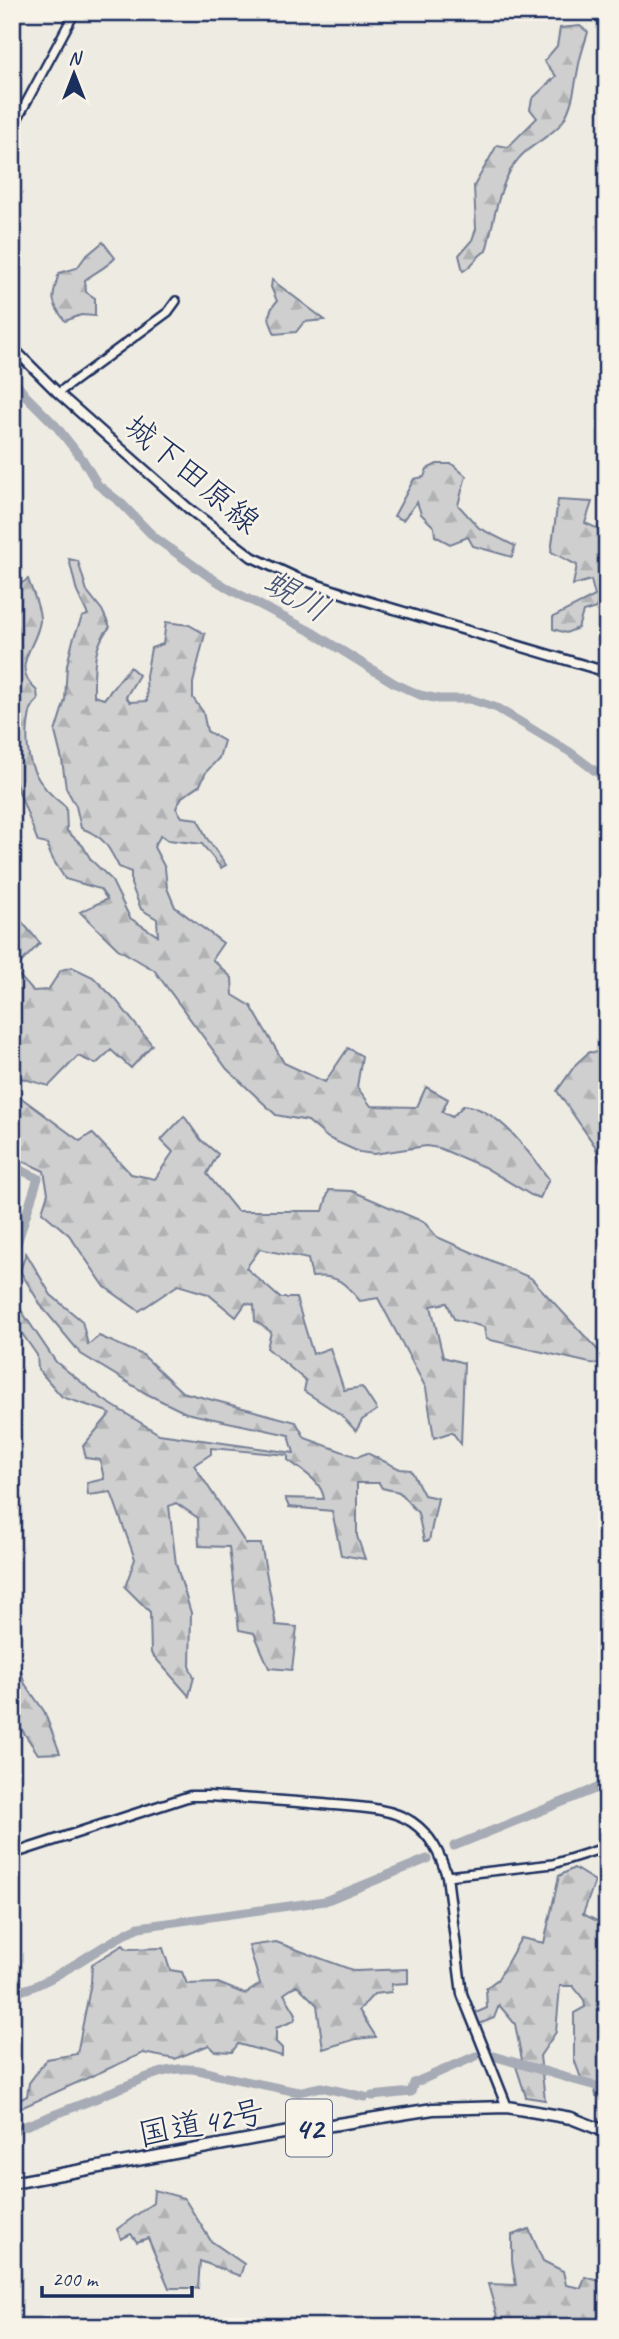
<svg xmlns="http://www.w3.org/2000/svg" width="619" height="2339" font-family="Caveat,'Klee One',sans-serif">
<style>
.forest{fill:url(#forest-firs);stroke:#757f96;stroke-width:2}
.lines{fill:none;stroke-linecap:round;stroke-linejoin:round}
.river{stroke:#a6abb5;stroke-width:9}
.tertiary-casing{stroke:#1b2f5e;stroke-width:12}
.secondary-casing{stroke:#1b2f5e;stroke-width:13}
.trunk-casing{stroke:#1b2f5e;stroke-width:15}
.tertiary{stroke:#f7f3e8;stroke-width:7}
.secondary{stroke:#f7f3e8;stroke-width:8}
.trunk{stroke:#f7f3e8;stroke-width:10}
.labels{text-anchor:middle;stroke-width:5;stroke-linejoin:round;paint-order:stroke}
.shield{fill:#f7f3e8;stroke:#5d6a87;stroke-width:2}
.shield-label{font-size:32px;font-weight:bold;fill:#1b2f5e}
.street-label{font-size:33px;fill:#1b2f5e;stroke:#f7f3e8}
.water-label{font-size:35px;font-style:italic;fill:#455478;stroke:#f7f3e8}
</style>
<defs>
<pattern id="forest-firs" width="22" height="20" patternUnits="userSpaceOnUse" patternTransform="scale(1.75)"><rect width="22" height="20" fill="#cfcfcf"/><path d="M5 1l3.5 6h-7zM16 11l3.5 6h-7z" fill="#b1b2b4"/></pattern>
</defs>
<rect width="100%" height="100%" fill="#eeebe2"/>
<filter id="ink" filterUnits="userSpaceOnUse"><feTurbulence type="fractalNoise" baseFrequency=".0143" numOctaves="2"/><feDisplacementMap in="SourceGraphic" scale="14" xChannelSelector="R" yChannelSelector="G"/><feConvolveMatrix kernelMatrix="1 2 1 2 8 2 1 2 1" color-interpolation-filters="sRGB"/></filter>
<g filter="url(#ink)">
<path class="forest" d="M580,26L588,32C585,43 581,53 579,64C575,83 574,103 563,121C554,135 533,143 521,156C498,180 495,219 486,251C477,255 473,266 463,271L459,255L472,240L476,229L474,186L497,145L508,147L537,118L530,109L532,99L556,76L544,61L557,46L560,28Z
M103,242L115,258C106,268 95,272 85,280L86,292L95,298V316L81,315L65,321C49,300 52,297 59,273L77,268L85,257Z
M272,280L325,320L304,322L296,332L275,334C268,319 266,314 277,301L271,287Z
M437,464H452L466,476L458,505L479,528L515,546L512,557L473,546L468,537L450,544L435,536L434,527L421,514L417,502L403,520L394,516L414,479L424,477L427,469Z
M558,500L592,502L585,523L601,530L607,540V597L599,600L596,608L583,612L578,628L566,633L553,629V617L595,596L591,580L573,585L577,565L551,552Z
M69,559L78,561L87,591L102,610L110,627C92,645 94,673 94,696L104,699L130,667L139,675L126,697L130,702L147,701L146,676L151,648L163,644L166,622L189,625L205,634L193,683V698L203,712L207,731L224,741L219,758L206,772L200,785L182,797L176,808L182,817L198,819L206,837L226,865L221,868L202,844L168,840L161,835L154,847L165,868L167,888L175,907L223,943L212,959L232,978L233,995L251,1006L284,1063L325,1082L348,1048L362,1056L357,1087L371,1106L417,1107L426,1087L448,1099L442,1112L452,1117L464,1105C501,1110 527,1151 549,1179L540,1198L531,1195L484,1167L439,1148L426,1146L374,1154L359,1152L328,1138L308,1121L276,1115L227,1069L154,970L118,949L80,912L107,899L100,889L65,879C58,866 50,859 47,844L38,842L12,773V604L16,587L28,579C32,591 41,609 40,621C36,649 9,665 37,691L38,700C29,708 30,714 28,725C24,762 36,785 66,807L67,831L83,846L91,860L111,879L130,918L158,936L157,919L141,909L131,884V872L119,867C108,846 105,837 81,828L76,806L66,788L62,760L55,732L65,700L67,665L73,640L82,617L88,615L77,592Z
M21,921L40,943L14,970L33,991L48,990L61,970L72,967L93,977L116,1000L152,1045L131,1068L111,1050L96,1064L78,1056L49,1086L17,1077L12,1079V928Z
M589,1052L607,1053V1180L595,1146L557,1091L576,1064Z
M12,1091L80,1141L92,1133L131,1174L155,1179L173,1152L161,1140L184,1116L201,1140L218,1154L207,1174L237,1211H323L329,1190L352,1191L424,1222L437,1237L531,1278L607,1360V1365L590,1363L486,1339L484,1327L454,1319L447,1303L431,1306L443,1357L464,1363L461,1444L452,1432L434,1438L426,1388L378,1298L360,1301C345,1283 337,1274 312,1277L308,1259L260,1249L246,1268L280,1298H296L313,1354L330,1348L344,1390L362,1387L377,1410L362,1420L356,1431L341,1415L304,1391L306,1381L267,1348L271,1332L255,1321L254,1305L246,1303L236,1317L208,1294L178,1285L139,1311L105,1287L69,1235L42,1212L48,1193L44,1171L12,1156Z
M26,1253L51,1295L82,1321L88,1345L99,1336L143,1355L182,1392L296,1422L305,1438L357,1457L367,1453L400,1469L411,1470L424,1495L438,1498L429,1541H424L418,1513L399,1492L382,1488L379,1483H357V1536L365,1559L341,1555L332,1511L289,1507L285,1498L324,1499C322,1481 302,1471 288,1460V1455L211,1448V1454L194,1465L246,1544H261L276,1625L297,1627L292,1670L269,1668L254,1633L239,1630L229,1547L199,1546L198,1518L176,1503L169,1506L176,1564L191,1613L190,1669L194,1677L189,1696L151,1653L150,1612L125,1587L135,1559L111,1492L88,1495L87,1483L104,1479L100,1460L86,1458L83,1446L110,1414L105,1411L62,1397L38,1369L37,1355L12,1319V1308L16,1303L56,1362L104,1400L159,1434L294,1453L289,1435L186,1413L147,1394L81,1354L42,1307L20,1271Z
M12,1668H20L25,1684L44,1711L60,1753L38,1754L20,1727L12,1725Z
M574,1868L595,1881L583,1914L607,1926V2098L596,2096L594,2084L582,2081L574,2059V2013L585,2007L584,2000L573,1986H560L556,2032L540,2056L545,2100L526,2097L514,2060H522L515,2024L499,2005L494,2018L477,2025L473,2014L487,2008L486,1988L498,1979L521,1938L544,1943L559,1876Z
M276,1942L355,1971L408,1969V1983L392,1984L391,1992L374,1994L359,2010L376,2037L356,2039L323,2049L317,2005L297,1985L284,1994L296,2014L294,2021L276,2028V2042L282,2048V2056L238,2044L232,2052L215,2051L209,2045L175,2059L143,2053L12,2112V2104L27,2096L29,2083L47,2059L77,2054L91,1983L92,1964L123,1945L127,1949L163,1948L170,1970L182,1972L187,1984L218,1983L245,1994L260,1984L249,1946Z
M154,2190L184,2198L211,2241L244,2264L240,2276L200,2261L198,2288H169L148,2238L137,2242L131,2234L121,2239L117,2229L153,2203Z
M529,2229L543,2261L563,2271L566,2285L581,2288L585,2277L607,2283V2327H500L488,2284L516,2285L512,2261V2235Z"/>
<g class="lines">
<path class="river" d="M12,378L25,395L56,426L83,460L98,485L121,503L154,537L207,575L231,590L312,632L394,683L420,695L439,699H470L497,708L570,752L607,780
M12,1166L38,1178L12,1259
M454,1846L607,1784
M12,1992C44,1991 105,1941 139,1927L325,1901L427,1859
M493,2056L568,2078
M226,2077L298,2092L321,2087L365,2097
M574,2080L607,2089
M105,2094C131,2085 161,2067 189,2069C199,2069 210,2073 221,2076
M372,2096L411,2092L414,2083L476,2056
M12,2131L100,2097"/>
<defs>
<path id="tertiary" d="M12,129L75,12
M58,393L168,312L176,301
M447,1876L553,1864L607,1847"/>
<path id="secondary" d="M12,347L58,393L188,508L252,557L297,578L357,598L607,672
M12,1854L190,1796H208C246,1798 284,1801 322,1804C350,1807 388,1806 412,1822C431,1835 440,1854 447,1876L462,1994L507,2107"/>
<path id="trunk" d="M12,2183L300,2130L433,2109L507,2107L571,2118L607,2132"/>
</defs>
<use href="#tertiary" class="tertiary-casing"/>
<use href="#secondary" class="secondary-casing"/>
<use href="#trunk" class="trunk-casing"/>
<use href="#tertiary" class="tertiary"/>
<use href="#secondary" class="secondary"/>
<use href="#trunk" class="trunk"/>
</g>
</g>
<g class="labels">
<rect class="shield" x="286" y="2099.5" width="46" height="57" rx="5"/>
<g class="shield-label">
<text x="309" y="2139">42</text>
</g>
<g class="street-label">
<text transform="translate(193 473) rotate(40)" y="12">城下田原線</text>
<text transform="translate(201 2122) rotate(-11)" y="12">国道42号</text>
</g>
<g class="water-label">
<text transform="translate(297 595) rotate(30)" y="12">蜆川</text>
</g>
</g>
<rect width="619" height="2339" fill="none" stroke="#f7f3e8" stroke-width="42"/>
<rect x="21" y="21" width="577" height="2297" fill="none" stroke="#1b2f5e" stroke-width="2.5" filter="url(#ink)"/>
<g transform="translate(74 74)" stroke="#f7f3e8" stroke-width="5" paint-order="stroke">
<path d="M0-5L12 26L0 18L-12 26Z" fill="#1b2f5e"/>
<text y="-10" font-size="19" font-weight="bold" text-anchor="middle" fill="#1b2f5e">N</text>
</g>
<path d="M42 2286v10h150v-10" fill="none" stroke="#1b2f5e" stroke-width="3.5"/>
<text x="52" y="2286" font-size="21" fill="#1b2f5e" stroke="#f7f3e8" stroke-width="5" paint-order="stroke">200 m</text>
</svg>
